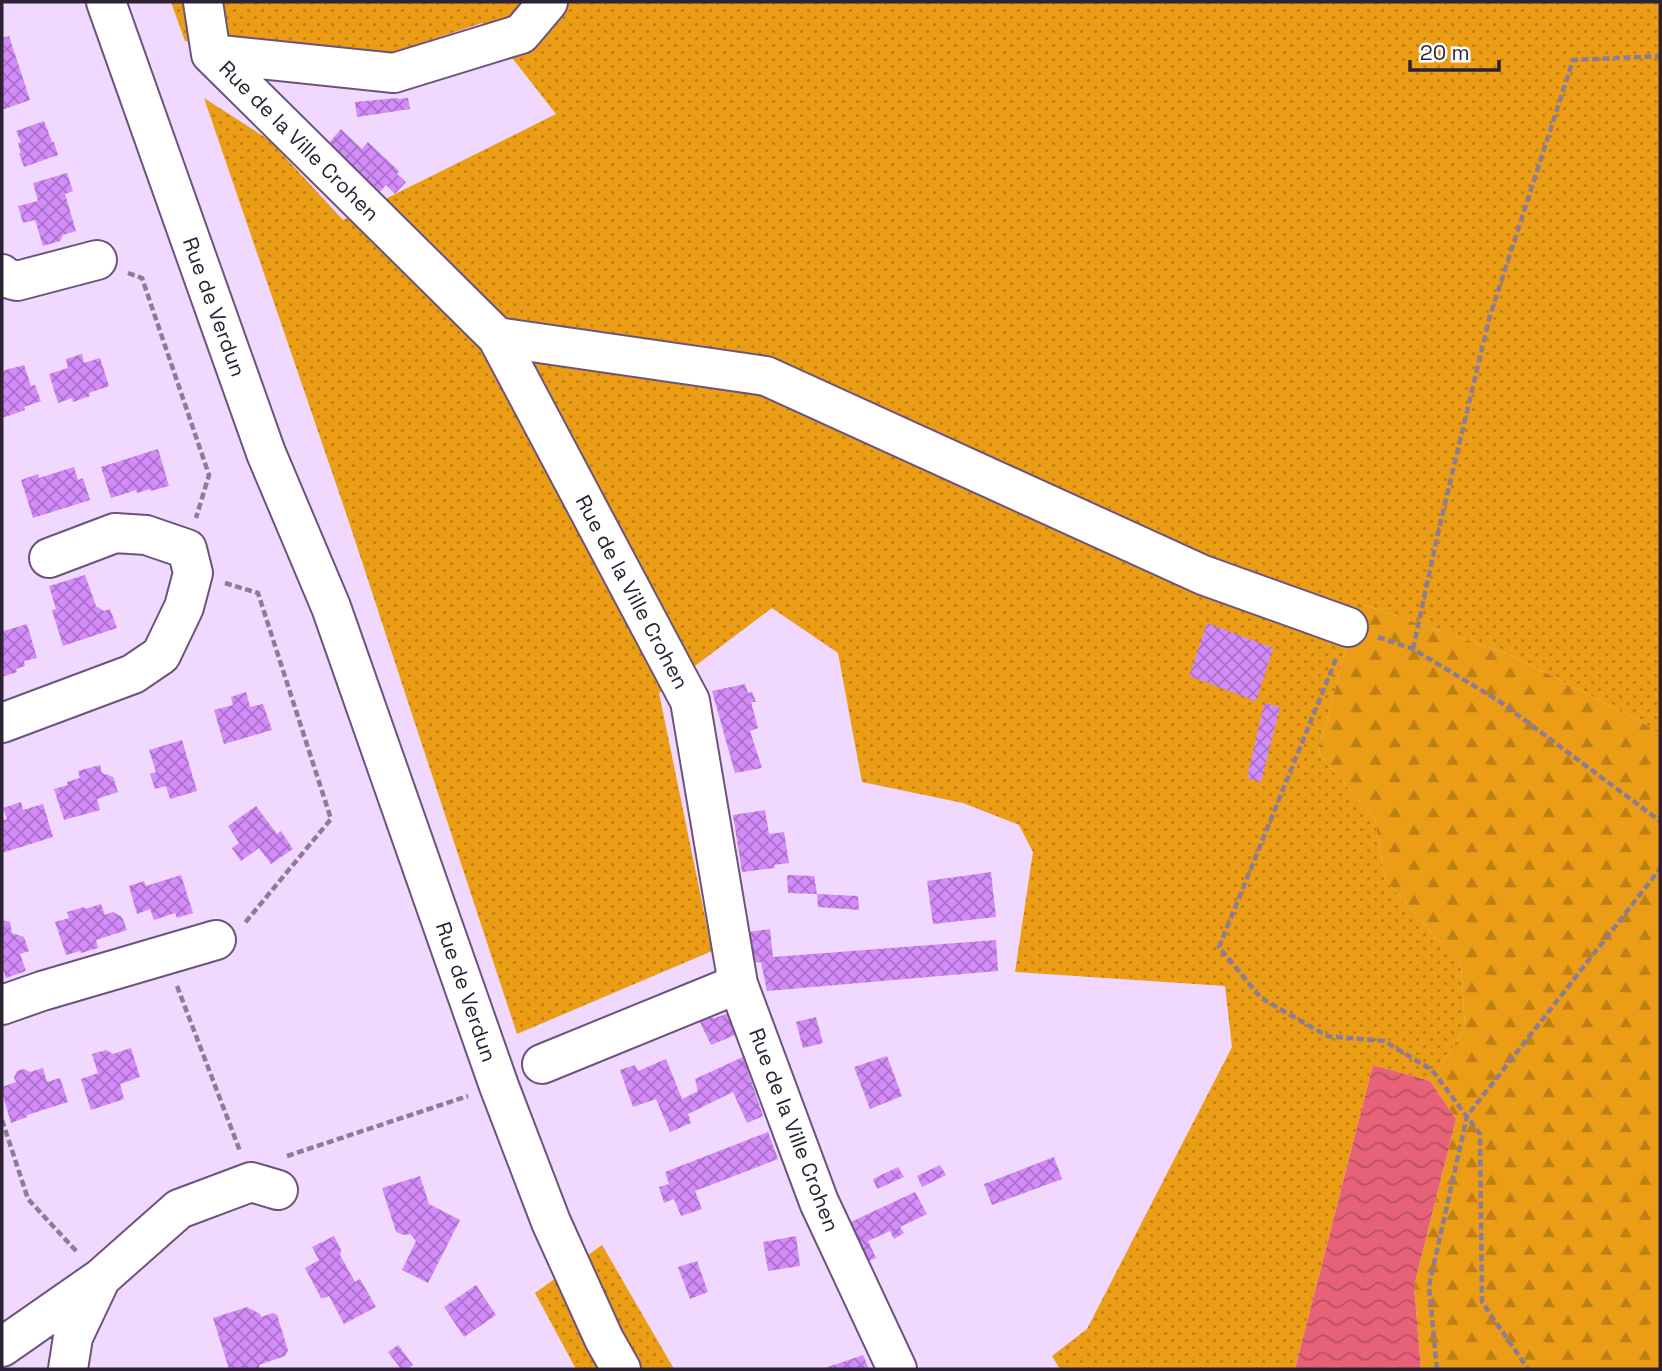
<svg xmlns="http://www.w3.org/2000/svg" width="1662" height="1371" font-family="'Space Grotesk',sans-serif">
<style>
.grass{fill:url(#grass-dots)}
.forest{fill:url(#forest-firs)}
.water{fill:url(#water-waves)}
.building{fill:url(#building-cross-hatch)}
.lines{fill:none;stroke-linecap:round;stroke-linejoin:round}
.minor-casing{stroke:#6d537c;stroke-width:42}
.major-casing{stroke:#6d537c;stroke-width:42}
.path{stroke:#8d7c98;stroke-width:4.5;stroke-dasharray:7 3.5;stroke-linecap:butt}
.minor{stroke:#fff;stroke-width:38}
.major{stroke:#fff;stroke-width:38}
.labels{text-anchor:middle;stroke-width:5;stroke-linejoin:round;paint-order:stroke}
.street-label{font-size:21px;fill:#2d2234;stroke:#fff}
</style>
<defs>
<pattern id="grass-dots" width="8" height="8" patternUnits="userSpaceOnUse" patternTransform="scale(1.75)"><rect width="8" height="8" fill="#ea9d15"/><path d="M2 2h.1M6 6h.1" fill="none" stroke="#be8014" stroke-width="1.8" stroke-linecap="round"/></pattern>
<pattern id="forest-firs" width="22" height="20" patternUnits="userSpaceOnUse" patternTransform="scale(1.75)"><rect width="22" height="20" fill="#ea9d15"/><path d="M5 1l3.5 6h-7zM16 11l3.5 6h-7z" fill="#be8014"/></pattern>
<pattern id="water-waves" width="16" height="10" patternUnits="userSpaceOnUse" patternTransform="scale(1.75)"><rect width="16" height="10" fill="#e76177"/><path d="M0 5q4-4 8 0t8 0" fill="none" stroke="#bc5062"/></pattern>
<pattern id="building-cross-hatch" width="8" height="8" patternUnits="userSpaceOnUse" patternTransform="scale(1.75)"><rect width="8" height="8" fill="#d28bf8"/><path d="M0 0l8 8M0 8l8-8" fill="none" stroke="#ab71ca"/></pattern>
</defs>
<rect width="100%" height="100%" fill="#f0d8fe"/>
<path class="grass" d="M171,2H1660V735L1642,722L1511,655L1358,603L1318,753L1375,819L1385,879L1431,932L1461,963L1465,1028L1430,1081L1373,1065L1295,1369H1060L1052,1356L1087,1329L1232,1047L1225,986L1015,972L1033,852L1019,825L963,803L862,782L838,653L772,608L659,693L712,951L517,1034L347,516L204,98L269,140L343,220L556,114L513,59L482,23L377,58L185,41Z
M602,1245L674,1369H576L535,1293Z"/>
<path class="forest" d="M1358,603L1511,655L1642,722L1660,735V1369H1421L1414,1286L1456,1119L1430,1081L1465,1028L1461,963L1431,932L1385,879L1375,819L1318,753Z"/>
<path class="water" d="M1373,1065L1430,1081L1456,1119L1414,1286L1421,1369H1295Z"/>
<path class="building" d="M9,36L30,100L2,110V38Z
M397,98L398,99L408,98L410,109L357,117L355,102Z
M44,121L52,142H54L58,155L24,167L19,153H21L18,143L21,142L16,131Z
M341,129L362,149L368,142L399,171L397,174L406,182L395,194L386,185L380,192L328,144Z
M67,173L73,191L65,194L76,231L63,235L60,241L43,246L35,220L23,223L18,206L38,201L33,183Z
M82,354L84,363L100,358L109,386L89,393L90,396L73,402L72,398L58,403L49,374L68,368L66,359Z
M24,365L31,386L35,385L41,401L24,407L25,410L2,418V371Z
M158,449L169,486L151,491L150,489L137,493L136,490L111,498L101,467Z
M74,467L78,480L83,478L90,500L33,518L21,480L38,474L39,478Z
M85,575L96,606L104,611L110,609L117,628L63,646L52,610L56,609L49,586Z
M1207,623L1273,648L1256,701L1189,676Z
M27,624L37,658L24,661L25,666L16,669L17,672L2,677V625L4,631Z
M745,684L748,693L752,692L756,702H751L758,728L750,731L762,768L735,773L712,691Z
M246,692L250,707L263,704L272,730L224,744L214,710L233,705L231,697Z
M1264,703L1280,707L1261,782L1247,778Z
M182,740L197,791L170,799L166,786L155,789L150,774L156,772L149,750Z
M100,765L102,773L113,777L118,792L97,799L100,810L64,820L54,789L68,785L67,782L80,778L78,771Z
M21,802L23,810L43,804L53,837L2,853V821L7,819L3,808Z
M256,806L277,834L281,831L293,849L271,864L259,848L241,861L232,848L239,843L228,826Z
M765,810L769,834L784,832L789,863L774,865L775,868L742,872L733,815Z
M991,872L996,917L933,924L927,881Z
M181,875L193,913L177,918L175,913L154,920L150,909L137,914L129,886L144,881L146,886Z
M787,875L814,876L817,894L788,893Z
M817,894L858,896L859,910L818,907Z
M101,904L105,915L113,912L122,917L127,930L96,940L98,948L81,953L80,951L66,955L55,922L69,918L67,912L84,907L85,909Z
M2,920L10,922L12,933L24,937L29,951L20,954L26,971L6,978L2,966Z
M770,929L773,957L996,940L998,971L767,991L761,962L753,963L749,932Z
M728,1013L735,1035L711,1045L697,1016L715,1018Z
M816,1017L823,1043L803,1048L796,1022Z
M131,1048L140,1077L120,1084L124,1099L91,1110L81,1079L98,1073L92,1054L106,1050L113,1054Z
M887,1056L902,1096L870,1109L854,1067Z
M743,1057L763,1116L747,1123L733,1092L688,1114L691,1123L670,1132L656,1099L633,1107L620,1070L635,1065L638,1071L666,1059L682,1099L698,1091L695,1079Z
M43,1068L47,1082L60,1078L68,1102L27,1115V1117L11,1123L2,1092V1087L16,1082L14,1077L17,1071L24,1069L30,1072Z
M768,1132L778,1159L695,1191L702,1209L681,1216L674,1199L664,1203L659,1187L669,1184L665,1172Z
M1054,1157L1062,1179L992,1205L984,1184Z
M940,1165L946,1175L922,1187L917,1176Z
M898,1167L904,1177L877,1189L873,1179Z
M420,1176L429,1204L460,1220L428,1283L402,1270L416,1241L410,1234L404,1235L396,1232L382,1188Z
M915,1192L927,1214L900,1227L904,1233L894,1239L890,1231L868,1241L876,1258L856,1267L840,1227Z
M334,1236L341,1250L340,1255L355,1282L360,1279L376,1307L344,1324L329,1296L324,1298H321L305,1268L319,1260L312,1247Z
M796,1236L800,1266L768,1271L763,1242Z
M697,1261L708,1292L690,1299L678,1267Z
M476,1285L496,1315L464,1337L444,1307Z
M247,1307L260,1314L261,1317L273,1313L277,1315L288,1350L285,1356L259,1365L260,1369H229L213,1318Z
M398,1345L413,1365L407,1369H401L388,1352Z
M863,1355L869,1369H822Z"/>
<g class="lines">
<defs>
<path id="minor" d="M203,2L211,54L497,337L690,701L738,984L819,1202L897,1369
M211,54L394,73L521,34L548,2
M2,274L3,277L17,281L97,260
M497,337L766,376L1203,575L1348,627
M2,723L133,674L161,655L184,607L193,573L187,549L146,535L115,533L49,558
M2,1005L42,991L216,940
M542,1064L738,984
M2,1347L101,1278L179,1209L251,1182L278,1190
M68,1369L73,1337L100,1280"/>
<path id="major" d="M106,2L266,453L331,607L499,1086L551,1222L604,1339L621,1369"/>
</defs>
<use href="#minor" class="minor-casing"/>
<use href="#major" class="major-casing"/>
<path class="path" d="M128,273L142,278L209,475L196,518
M225,583L258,593L331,819L244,924
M1378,637L1413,649L1499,701L1660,821
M1413,649L1438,533L1489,319L1573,60L1660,56
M1336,659L1219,947L1261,998L1327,1036L1384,1041L1432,1070L1480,1134L1482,1302L1528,1369
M177,986L240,1151
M2,1120L28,1199L78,1253
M287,1156L468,1096
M1437,1369L1429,1286L1467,1116L1660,869"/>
<use href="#minor" class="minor"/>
<use href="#major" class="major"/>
</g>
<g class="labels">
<g class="street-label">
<text transform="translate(299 141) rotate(45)" y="7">Rue de la Ville Crohen</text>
<text transform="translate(214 307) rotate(70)" y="7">Rue de Verdun</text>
<text transform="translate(632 592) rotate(62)" y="7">Rue de la Ville Crohen</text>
<text transform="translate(466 992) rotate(71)" y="7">Rue de Verdun</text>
<text transform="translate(794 1130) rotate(69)" y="7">Rue de la Ville Crohen</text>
</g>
</g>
<rect width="1662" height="1371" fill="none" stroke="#2d2234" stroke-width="7"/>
<path d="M1410 60v10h89v-10" fill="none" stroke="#2d2234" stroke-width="3.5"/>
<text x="1420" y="60" font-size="21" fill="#2d2234" stroke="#ffffff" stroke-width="5" paint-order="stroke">20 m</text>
</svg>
